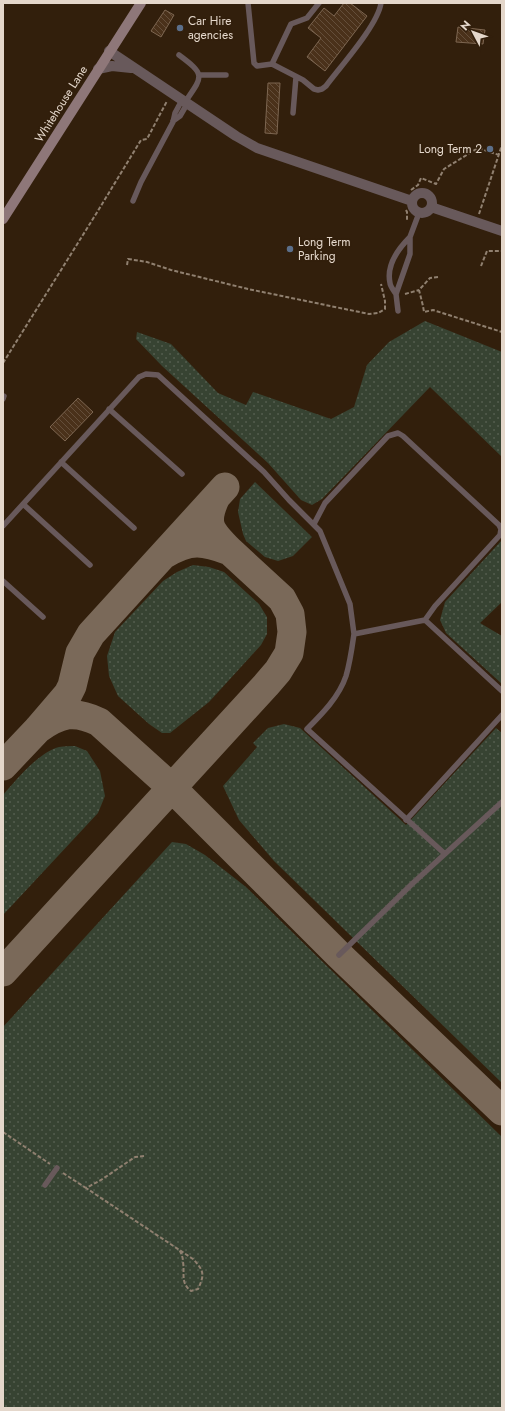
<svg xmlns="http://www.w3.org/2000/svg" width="505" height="1411" font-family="Jost,sans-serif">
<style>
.grass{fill:url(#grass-dots)}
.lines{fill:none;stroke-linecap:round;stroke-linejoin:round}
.taxiway{stroke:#7a6959;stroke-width:29}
.building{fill:url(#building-back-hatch);stroke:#7d6651}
.path{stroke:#908070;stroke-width:2;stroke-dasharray:4 2;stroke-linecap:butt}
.lane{stroke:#68595b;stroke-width:5.5}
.street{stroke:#68595b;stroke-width:10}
.secondary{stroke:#8e7779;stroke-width:10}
.service-dot{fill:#5c6f8a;stroke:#321f0c;stroke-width:1.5}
.labels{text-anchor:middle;stroke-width:3;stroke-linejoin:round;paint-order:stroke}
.poi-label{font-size:12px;fill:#e4d7cb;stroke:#321f0c;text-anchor:start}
.street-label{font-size:12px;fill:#e4d7cb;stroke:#321f0c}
</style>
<defs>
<pattern id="grass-dots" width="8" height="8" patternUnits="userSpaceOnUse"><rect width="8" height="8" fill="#374332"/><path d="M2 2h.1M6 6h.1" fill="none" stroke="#545d4e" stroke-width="1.8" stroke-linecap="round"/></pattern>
<pattern id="building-back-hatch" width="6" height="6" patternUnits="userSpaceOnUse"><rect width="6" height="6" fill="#4a311a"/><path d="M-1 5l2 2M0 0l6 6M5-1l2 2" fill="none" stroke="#644e3a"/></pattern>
</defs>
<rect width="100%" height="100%" fill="#321f0c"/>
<path class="grass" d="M425,321L502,352V457L430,387L322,499L312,505L301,500L268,463L162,366L136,339L137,332L171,344L218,393L246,405L253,392L331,419L354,407L367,365L389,342Z
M255,482L312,537L293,556L278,561L265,557L246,541L243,534L238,512L240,499Z
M502,540V602L480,623L502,636V684L446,633L440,620L445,602Z
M193,565L209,567L224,572L259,604L267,617V634L261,645L209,702L170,733H162L149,724L118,696L109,676L107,656L115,632L163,581L177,572Z
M284,724L300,728L406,825L496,728L502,733V1083L274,861L239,820L223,786L257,747L253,743L268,728Z
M75,746L87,751L100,771L105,796L98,813L3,915V795C16,780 39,752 59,747C64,746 70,746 75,746Z
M172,842L186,844L205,855L246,887L502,1137V1408H3V1027Z"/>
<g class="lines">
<path class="taxiway" d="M165,554C191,539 202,541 230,551C210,531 203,524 216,497
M38,729C61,713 74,710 99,722L171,787L339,955L502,1111
M3,766L38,729L68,694L72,686L80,653L91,634L225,487
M3,972L266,685L278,671L289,653L292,632L290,614L282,599L230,551"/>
</g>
<path class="building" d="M344,3H350L367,16L325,71L307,57L321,38L308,28L324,8L334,16Z
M165,10L174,15L161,37L151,31Z
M458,27L485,30L483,44L456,42Z
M268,83H280L277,134L265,133Z
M78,398L93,412L65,441L50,427Z"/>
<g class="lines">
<path class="path" d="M411,190L418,185L421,178L436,184L444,169L478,148L499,155
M406,210L407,212V221
M479,214L502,145
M127,265L128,259L147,262L171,270L248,289L369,314L378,313L385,309V301L381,284
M481,266L487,251H502
M438,277L430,278L419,290L423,306L424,312L433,310L502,332
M405,294L419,290
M3,363L96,214L141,140L147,139L167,101
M3,1132L50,1164
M144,1156L135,1157L101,1180L86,1188L193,1259C204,1271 205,1274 198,1289L191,1291C180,1283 185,1273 183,1262C183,1257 181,1253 179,1249
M63,1173L86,1188"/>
<path class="lane" d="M248,3L254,63L257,66L272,64L303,80L314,89L318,90L322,89L326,86C340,67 378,25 381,3
M179,55C206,75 203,76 185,102
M272,64L291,24L307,18L319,3
M199,75H226
M293,113L296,77
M173,121L180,116L187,104
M133,201L141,182L173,122L175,113L182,100
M396,294C394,291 390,286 390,283C386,265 399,248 410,237
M398,311L396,294L410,254V237L419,213
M3,399L4,396
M109,409L182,474
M61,462L134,528
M23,504L90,565
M314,524L325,503L388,436L398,433L403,436L499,525L501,529L500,535L435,606L425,620
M3,526L139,377L146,374L158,375L264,472L289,500L320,531L350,604L354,634L425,620L502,691
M3,581L43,617
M354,634C352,648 350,663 346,676C339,697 322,714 307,729L445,854
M406,820L502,715
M339,955L413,883L502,802
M45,1185L57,1168"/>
<path class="street" d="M109,51L236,136L257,148L412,201
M98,69L112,66L131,68
M412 203a10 10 0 1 1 20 0a10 10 0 1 1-20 0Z
M431,207L502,231"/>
<path class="secondary" d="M3,219L141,3"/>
</g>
<g class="service-dot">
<circle cx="180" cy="28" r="4"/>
<circle cx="490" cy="149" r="4"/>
<circle cx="290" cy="249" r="4"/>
</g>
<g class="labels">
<g class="poi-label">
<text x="188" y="25">Car Hire<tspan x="188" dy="14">agencies</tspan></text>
<text x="482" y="153" text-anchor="end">Long Term 2</text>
<text x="298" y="246">Long Term<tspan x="298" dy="14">Parking</tspan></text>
</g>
<g class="street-label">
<text transform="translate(61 104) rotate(-58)" y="4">Whitehouse Lane</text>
</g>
</g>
<rect width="505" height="1411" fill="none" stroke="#e4d7cb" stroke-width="8"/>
<g transform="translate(473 32) rotate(311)" stroke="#321f0c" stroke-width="3" paint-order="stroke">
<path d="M0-3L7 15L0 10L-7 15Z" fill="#e4d7cb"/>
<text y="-6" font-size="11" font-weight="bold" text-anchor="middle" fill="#e4d7cb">N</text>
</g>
</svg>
